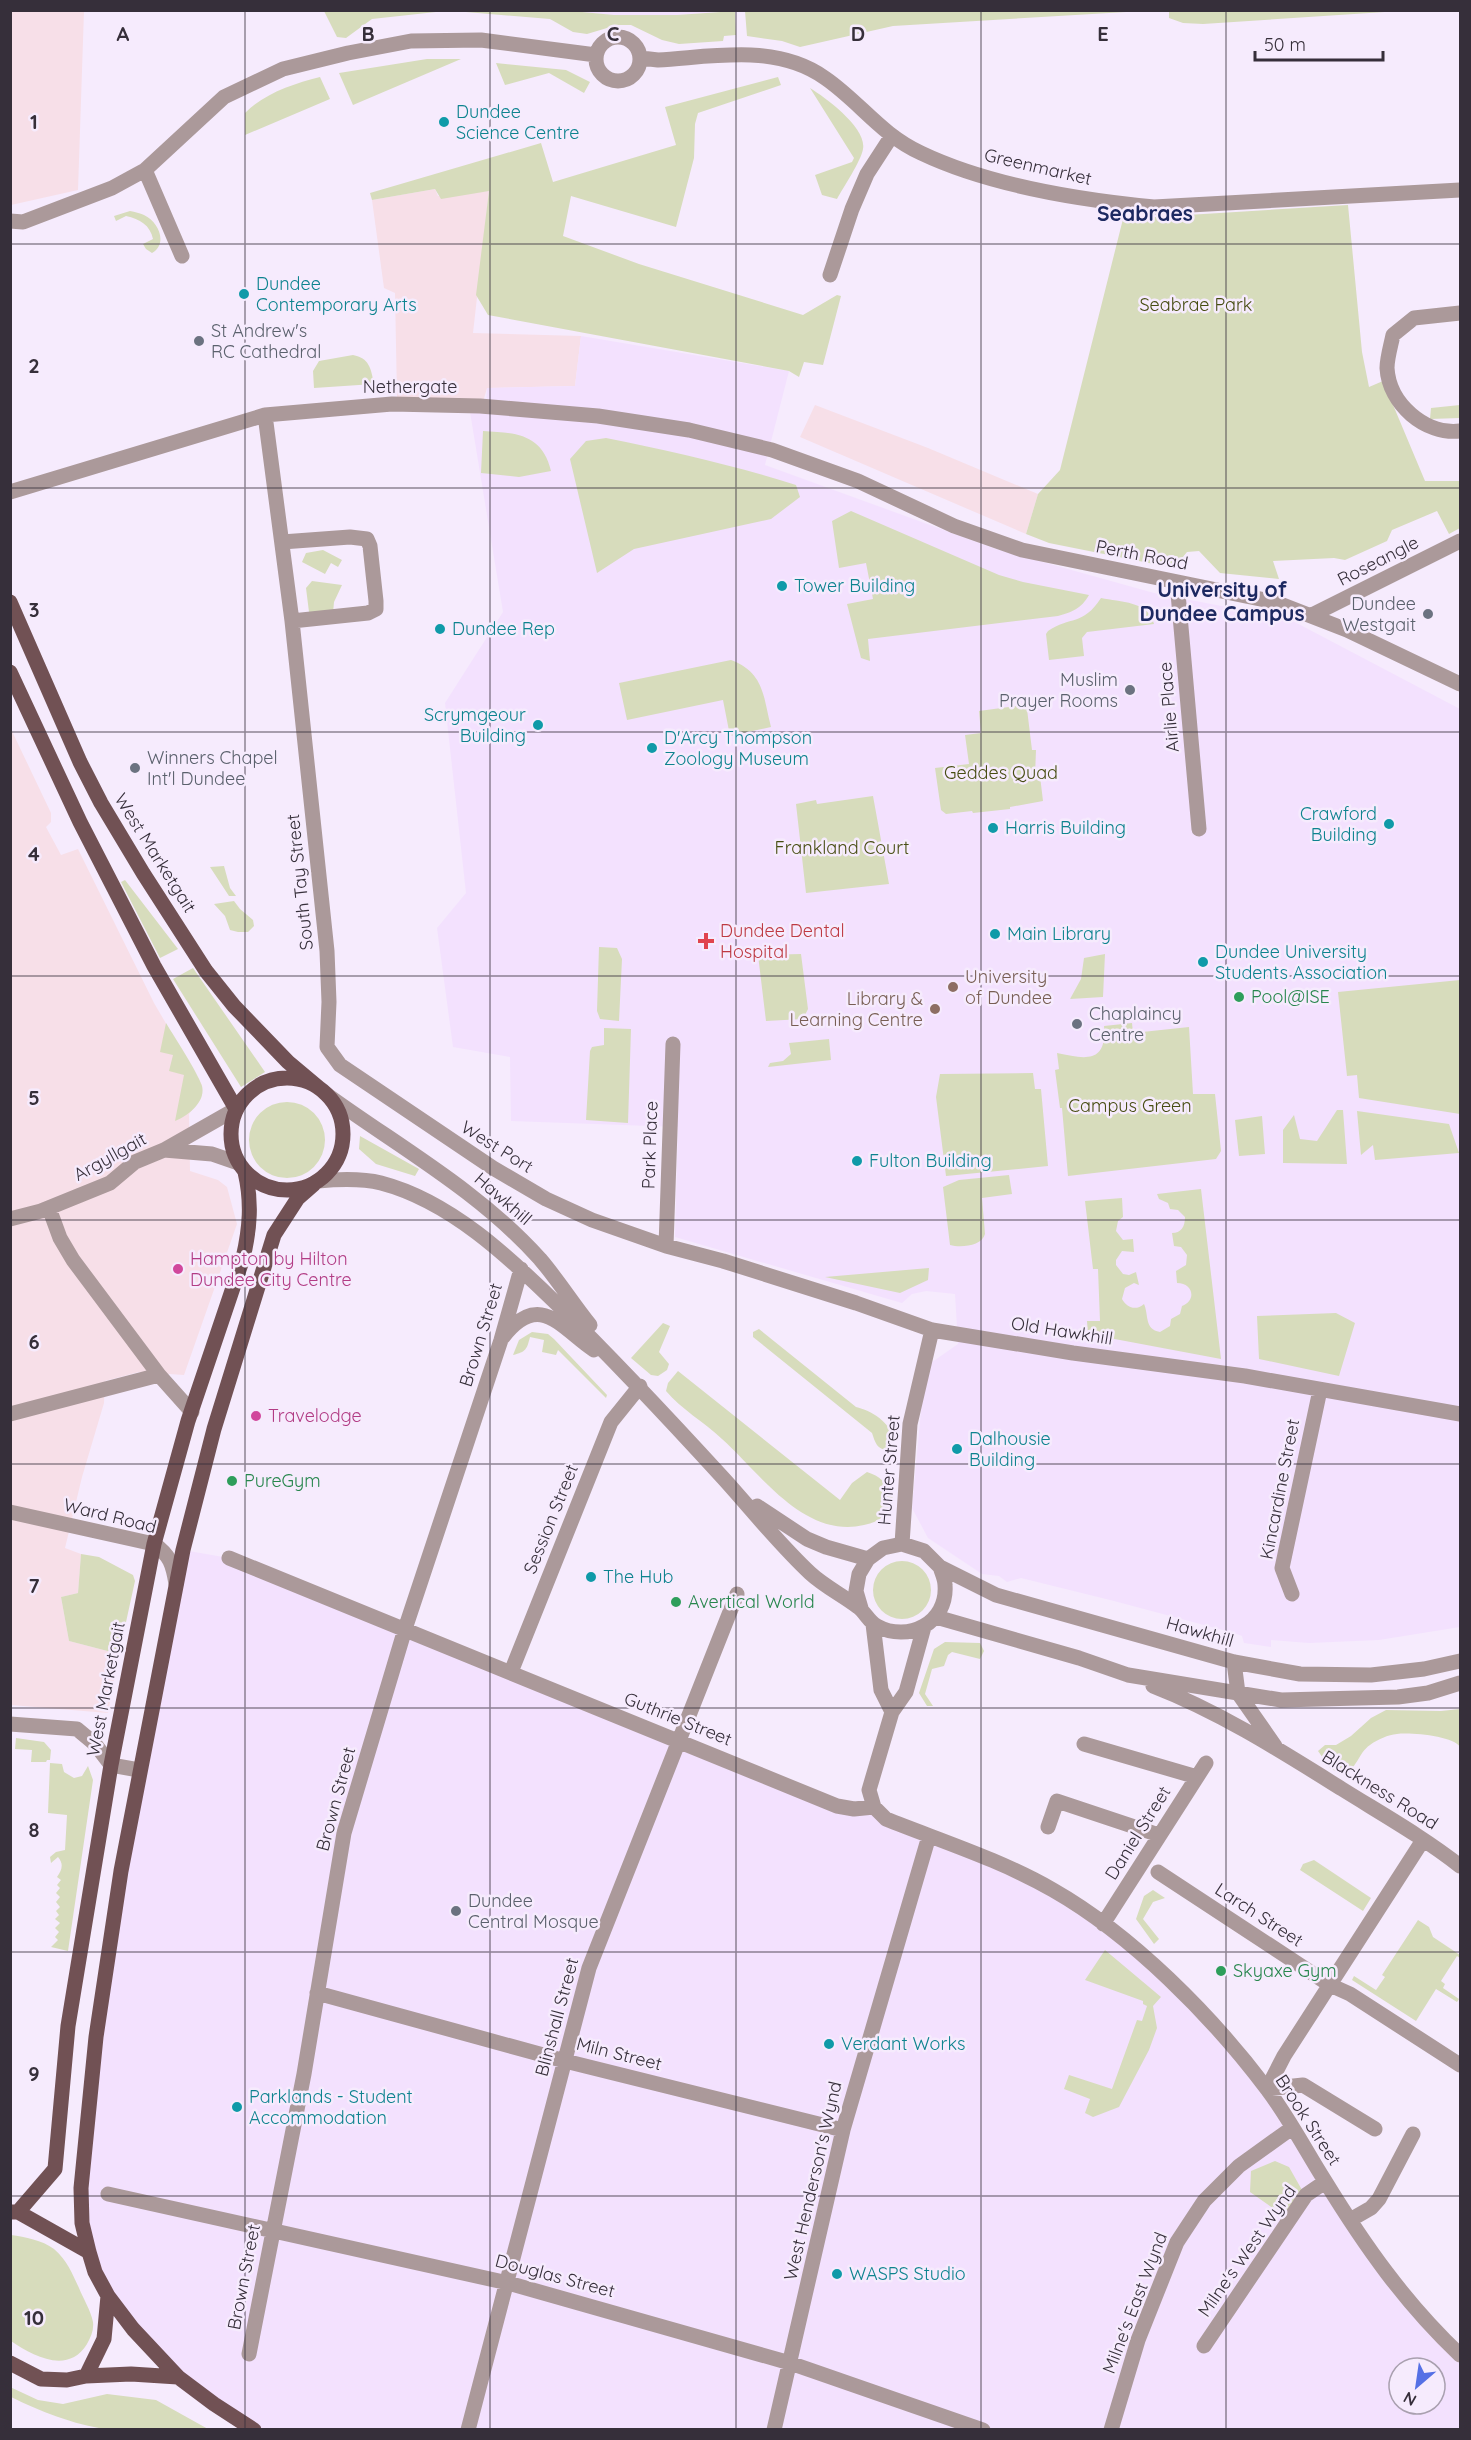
<svg xmlns="http://www.w3.org/2000/svg" width="1471" height="2440" font-family="Quicksand,sans-serif">
<style>
.commercial{fill:#f7dfe8}
.built{fill:#f3e1fe;fill-rule:evenodd}
.green{fill:#d7dcbc}
.lines{fill:none;stroke-linecap:round;stroke-linejoin:round}
.minor{stroke:#ab999a;stroke-width:15}
.major{stroke:#715154;stroke-width:15}
.grid{fill:none;stroke:#362f3a;stroke-width:1.5;stroke-opacity:0.55}
.culture-dot{fill:#0f9aa8;stroke:#f6ebfd;stroke-width:2}
.worship-dot{fill:#6b7280;stroke:#f6ebfd;stroke-width:2}
.health-dot{fill:#e0444e;stroke:#f6ebfd;stroke-width:2}
.education-dot{fill:#8d6e63;stroke:#f6ebfd;stroke-width:2}
.leisure-dot{fill:#2e9e5b;stroke:#f6ebfd;stroke-width:2}
.hotel-dot{fill:#d1479c;stroke:#f6ebfd;stroke-width:2}
.labels{text-anchor:middle;stroke-width:5;stroke-linejoin:round;paint-order:stroke}
.culture-label{font-size:18px;fill:#0d838f;stroke:#f6ebfd;text-anchor:start}
.street-label{font-size:18px;fill:#362f3a;stroke:#f6ebfd}
.park-label{font-size:18px;fill:#474d12;stroke:#f6ebfd}
.worship-label{font-size:18px;fill:#5b616d;stroke:#f6ebfd;text-anchor:start}
.health-label{font-size:18px;fill:#be3a42;stroke:#f6ebfd;text-anchor:start}
.education-label{font-size:18px;fill:#785e54;stroke:#f6ebfd;text-anchor:start}
.leisure-label{font-size:18px;fill:#27864d;stroke:#f6ebfd;text-anchor:start}
.hotel-label{font-size:18px;fill:#b23c85;stroke:#f6ebfd;text-anchor:start}
.quarter-label{font-size:21px;font-weight:bold;fill:#1d2961;stroke:#f6ebfd}
.grid-label{font-size:20px;text-anchor:middle;font-weight:bold;fill:#362f3a;stroke:#f6ebfd;stroke-width:5;stroke-linejoin:round;paint-order:stroke}
</style>
<rect width="100%" height="100%" fill="#f6ebfd"/>
<path class="commercial" d="M10,11H84L78,190L11,205Z
M435,189L438,196L489,191L473,333L581,336L575,386L487,388L483,402L397,397L395,293L384,288L372,200Z
M815,405L928,448L1038,494L1026,534L800,437Z
M10,727L51,813V822L46,827L61,855L78,849L154,1003L202,1085L200,1099L189,1114L190,1171L218,1180L227,1187L237,1224L184,1375L139,1372L105,1381L104,1403L82,1477L65,1548L81,1554L78,1593L61,1597L69,1641L119,1654L108,1713L11,1705Z"/>
<path class="built" d="M561,11H727L677,15H614Z
M581,336L789,371L765,465L996,549L1154,593L1289,619L1460,709V1627L1379,1640L1309,1643L1271,1640V1647L1244,1643L1242,1636L1234,1633L1114,1601L1021,1578L1007,1582L999,1576L982,1574L928,1538L912,1508L925,1367L958,1344L955,1294L926,1291L912,1294L902,1303L675,1237L678,1127L511,1121L510,1057L453,1047L437,928L466,893L445,703L503,612L470,412L486,406L487,388L575,386Z
M183,1550L229,1558L837,1806L874,1807L1052,1890L1152,1963L1267,2089L1325,2182L1460,2355V2429H263L194,2390L108,2296L82,2223L90,2087ZM1399,2368H1435V2404H1399Z"/>
<path class="green" d="M561,10L614,15H677L735,11L736,35L724,36L723,41L679,44L662,40L631,25H617L587,34L573,32L550,19L454,11Z
M324,11V10L445,11L372,19L346,38L337,37Z
M745,11V10L1143,11L893,26L800,47L782,41L747,36Z
M1169,11V10L1400,11L1203,24L1183,23L1169,18Z
M427,59H461L353,105L339,73Z
M496,63L566,70L590,82L584,93L549,73L505,85Z
M320,77L330,99L245,135V113C265,93 293,84 320,77Z
M778,77L781,85L698,113L695,124L694,158L676,227L571,196L563,236L639,264L803,315L837,295L841,296L823,365L804,362L799,377L789,371L488,315L476,295L489,191L441,199L435,189L372,200L370,193L541,143L553,182L676,145L665,107Z
M810,88C826,98 867,128 863,149C861,161 843,188 837,199L822,195L815,175L852,162L854,158Z
M1348,205L1362,352L1369,387L1383,381L1425,481H1460V528L1449,534L1437,511L1392,530L1387,541L1345,560L1334,558L1273,561L1279,579L1220,573L1199,551L1187,552L1174,568L1049,543L1026,534L1038,494L1060,470L1123,219Z
M130,211C135,212 140,213 144,215C159,222 168,244 152,253L146,249L143,244L153,239C150,225 140,219 126,216L116,221L114,216Z
M353,355C369,358 371,368 374,384L314,388L313,371L319,361Z
M1460,405V418L1430,419L1431,408Z
M483,431C517,433 542,434 551,471L519,477L481,473Z
M606,438C670,451 733,465 796,485L800,497L771,519L634,549L597,573L570,459L586,441Z
M851,511L999,575L1023,582L1089,595C1081,609 1072,612 1058,616L868,639L870,661L861,658L847,604L873,599L866,563L839,568L832,521Z
M323,550L342,560L338,567L331,563L325,574L302,562L306,553Z
M312,581L342,585L334,602L333,613L309,612L306,588Z
M1101,598C1120,602 1149,601 1154,624L1087,632L1082,638L1084,656L1049,660L1046,634L1048,631C1070,616 1083,626 1101,598Z
M731,660C765,673 763,697 771,727L730,736L723,700L627,720L619,683Z
M1036,699V701L1027,709L1032,750H1036L1035,776H1040L1043,801L1010,807V809L973,813L972,811L946,814L941,810L935,768L969,764L965,735L981,733L979,711L1023,705V701Z
M873,796L889,884L806,893L796,804L816,800L817,804Z
M224,866L230,888L236,896H229L210,867Z
M125,880L178,949L160,958L121,882Z
M234,901L240,909L253,920L254,926L248,932H238L230,930L225,916L214,904Z
M599,947L617,948L622,959L619,1021L600,1019L597,1011Z
M801,954L808,1009L803,1019L766,1021L758,955Z
M1105,954L1103,997L1070,999L1081,979L1084,958Z
M193,968L265,1072L241,1087L173,979Z
M1460,980V1114L1359,1098L1357,1075L1347,1076L1338,992Z
M166,1023C175,1038 197,1071 202,1086C206,1102 188,1116 175,1121L184,1075L169,1071L173,1055L160,1052Z
M1132,1023L1133,1033L1189,1027L1193,1094H1215L1221,1151L1216,1159L1068,1176L1062,1108H1060L1055,1070L1059,1069L1057,1053C1085,1059 1107,1064 1104,1026Z
M604,1028L631,1029L628,1123L586,1120L590,1051L592,1047L604,1045Z
M829,1039L831,1060L768,1067L770,1063L783,1061L791,1054L789,1043Z
M1033,1073L1035,1089H1041L1048,1166L946,1176L936,1097L940,1074Z
M249 1140a38 38 0 1 1 76 0a38 38 0 1 1-76 0Z
M1337,1110H1343L1347,1164L1283,1163V1130L1294,1115L1300,1139L1317,1141Z
M1357,1111L1449,1124L1459,1153L1375,1160L1373,1145L1361,1155Z
M1262,1116L1265,1154L1239,1156L1235,1120Z
M360,1136L419,1169L415,1176L376,1164L359,1149Z
M1009,1175L1012,1194L982,1198L985,1234C982,1246 961,1248 950,1245L943,1187L959,1180Z
M1201,1189L1221,1359L1088,1334L1087,1321H1100L1098,1269H1093L1085,1201L1122,1198L1123,1217L1118,1221L1116,1231L1123,1240L1133,1239L1134,1252L1122,1251L1116,1260V1265L1123,1274L1129,1275L1136,1272L1139,1285L1134,1283L1125,1288L1122,1299C1127,1308 1136,1311 1144,1304C1149,1315 1144,1329 1160,1332L1170,1326L1171,1319L1180,1314L1182,1306C1197,1300 1193,1283 1177,1283L1176,1271L1186,1265L1187,1255L1181,1247L1174,1246L1172,1233C1181,1233 1185,1227 1185,1217L1178,1210L1170,1209L1168,1203L1159,1199L1157,1194Z
M929,1268L928,1280L900,1293L825,1277Z
M1336,1313L1355,1323L1339,1376L1259,1359L1257,1316Z
M663,1323L670,1326L659,1352L669,1364L667,1370L658,1376L651,1375L631,1358Z
M759,1329L856,1407C874,1411 902,1429 888,1450C877,1450 875,1442 872,1433L753,1337V1332Z
M532,1332L548,1334L554,1339L607,1395L606,1398L558,1350L556,1355L542,1352L544,1340L530,1337C527,1349 526,1352 513,1355L519,1340Z
M678,1371L840,1500L852,1483L867,1472C880,1476 886,1483 893,1495C891,1512 881,1522 864,1525C804,1539 760,1473 722,1439C704,1422 681,1409 666,1391L668,1383Z
M81,1554L99,1557L133,1575L135,1581L119,1654L69,1641L61,1597L78,1593Z
M873 1590a29 29 0 1 1 58 0a29 29 0 1 1-58 0Z
M945,1642L980,1643L984,1651L980,1659L952,1652L948,1655L944,1666L932,1669L925,1694L933,1706H927L919,1693L934,1649Z
M1460,1709V1747C1454,1736 1410,1732 1397,1734C1388,1735 1378,1739 1370,1745C1358,1753 1357,1770 1342,1775L1330,1768L1318,1751L1325,1745H1336L1351,1736L1371,1718L1386,1710L1441,1711Z
M16,1738L44,1742L51,1750L50,1760H47L46,1762H31L32,1750L15,1749Z
M50,1763L62,1764L64,1772L74,1778L82,1776L88,1766L93,1780L68,1951L51,1947L58,1940L55,1937L59,1932L55,1928L60,1923L55,1919L59,1915L56,1911L60,1907L56,1902L60,1897L56,1893L60,1888L57,1885L61,1880L57,1877C62,1870 64,1864 58,1857L51,1863L50,1857L56,1852L65,1850L67,1815L48,1813Z
M1314,1860L1371,1898L1363,1911L1300,1870L1303,1864Z
M1153,1890L1165,1898L1153,1902L1143,1919L1159,1939L1154,1944L1136,1919L1144,1896Z
M1418,1920L1429,1927L1433,1937L1460,1955V1958L1457,1956L1441,1981L1445,1984L1443,1988L1459,1999L1457,2002L1436,1989L1416,2021L1352,1980L1354,1976L1376,1990L1385,1977L1382,1975Z
M1105,1950L1161,1997L1153,2006L1157,2028L1149,2050L1119,2107L1093,2117L1085,2113L1090,2099L1064,2089L1069,2075L1112,2089L1137,2020L1142,2021L1147,2006L1143,2004V2001L1085,1980Z
M1275,2161L1289,2167L1302,2190L1284,2216L1250,2192L1251,2171Z
M11,2235C25,2237 42,2240 54,2249C67,2260 72,2273 79,2288C83,2298 91,2311 93,2322C94,2330 91,2337 87,2344C68,2375 33,2356 11,2341Z
M10,2387L38,2400L63,2404L107,2394L156,2400L208,2429C177,2430 136,2433 106,2429C75,2425 39,2411 11,2397Z"/>
<g class="lines">
<path class="minor" d="M596 59a22 22 0 1 1 44 0a22 22 0 1 1-44 0Z
M641,58L658,60C713,57 776,43 825,78C860,102 880,134 921,153C988,185 1081,200 1154,207L1460,190
M145,170L182,256
M10,221L23,222L112,188L145,170L224,97L283,69L348,53L411,41L481,40L596,55
M830,275L852,209L867,174L891,137
M1460,313L1414,318L1393,335C1391,345 1387,358 1387,368C1389,404 1425,435 1460,431
M265,415L292,621L327,951L329,1002L327,1047L340,1065L493,1168L546,1199L592,1220L666,1246L723,1261L856,1303L932,1330L1073,1353L1245,1376L1460,1414
M10,492L265,415L392,404L480,406L598,416L689,430L772,450L858,481L954,526L1022,550L1275,602L1347,630L1460,684
M282,542L350,537L367,539L370,546L376,601V609L368,613L292,621
M1177,582L1199,829
M1312,615L1460,541
M326,1094C399,1147 479,1191 540,1259C558,1280 573,1304 590,1325
M164,1150L212,1154L238,1163
M318,1181C339,1179 361,1178 381,1183C450,1201 509,1257 558,1305C616,1362 670,1420 724,1479C752,1510 779,1544 810,1573C824,1586 842,1595 858,1607C865,1612 869,1622 877,1626C908,1643 948,1623 945,1585C945,1579 942,1573 940,1567
M49,1208L60,1238L73,1260L159,1375L192,1412
M10,1219L41,1211L110,1183L135,1162L164,1150L236,1109
M666,1246L673,1044
M503,1337C540,1290 561,1328 594,1350
M10,1414L159,1375
M757,1506L807,1539L826,1547L868,1559
M10,1512L154,1544C170,1555 173,1565 176,1584
M902,1544L910,1424L932,1330
M229,1558L837,1806L854,1809L874,1807
M1292,1594L1282,1568L1320,1390
M861,1608L856,1591L859,1574L868,1559L883,1548L902,1544L924,1551L940,1567L996,1595L1234,1662L1300,1674L1371,1675L1424,1669L1460,1661
M936,1617L1079,1658L1128,1675L1281,1700L1398,1697L1428,1693L1460,1683
M873,1624L881,1690L892,1712
M1234,1662L1238,1693L1275,1746
M511,1672L611,1422L640,1386
M1153,1686C1220,1712 1281,1751 1342,1789C1382,1814 1423,1837 1460,1866
M10,1724L77,1729L95,1744L111,1765L139,1770
M1084,1744L1197,1777
M874,1807L886,1819C941,1841 1001,1860 1053,1890C1132,1935 1212,2016 1267,2089C1289,2118 1306,2151 1325,2181C1365,2246 1405,2303 1460,2355
M874,1807L869,1790L892,1712L906,1692L924,1627
M1048,1827L1057,1801L1159,1835
M1158,1872L1330,1985L1350,1994L1460,2065
M1103,1924L1206,1763
M317,1993L565,2061L843,2130
M1267,2089L1284,2056L1423,1840
M1267,2089L1303,2085L1375,2129
M108,2194L508,2283L790,2363L983,2430
M1350,2220L1371,2208L1379,2199L1413,2134
M1204,2346L1306,2195L1325,2182
M249,2354L304,2074L344,1833L405,1629L501,1340L521,1269
M468,2430L589,1968L737,1594
M774,2430L843,2130L929,1836
M1111,2430L1138,2340L1177,2242L1204,2201L1239,2166L1292,2128"/>
<path class="major" d="M10,602L80,762L101,803L143,873L206,971L234,1006L288,1062L319,1088
M10,672L80,822L154,966L236,1109
M231 1134a56 56 0 1 1 112 0a56 56 0 1 1-112 0Z
M10,2212H18L89,2252
M18,2212L55,2169L68,2026L111,1765L154,1544L188,1421L243,1258C250,1228 252,1202 245,1172
M10,2363L41,2379L67,2380L86,2376L131,2374L178,2377
M86,2376L104,2339L108,2296
M254,2430L214,2404L178,2377L133,2329L108,2296L95,2272L89,2252L82,2223L81,2188L96,2037L121,1871L183,1550L214,1429L274,1235L298,1198L314,1184"/>
</g>
<path class="grid" d="M245,10V2430M490,10V2430M736,10V2430M981,10V2430M1226,10V2430M10,244H1460M10,488H1460M10,732H1460M10,976H1460M10,1220H1460M10,1464H1460M10,1708H1460M10,1952H1460M10,2196H1460"/>
<g class="culture-dot">
<circle cx="444" cy="122" r="6"/>
<circle cx="244" cy="294" r="6"/>
<circle cx="782" cy="586" r="6"/>
<circle cx="440" cy="629" r="6"/>
<circle cx="538" cy="725" r="6"/>
<circle cx="652" cy="748" r="6"/>
<circle cx="1389" cy="824" r="6"/>
<circle cx="993" cy="828" r="6"/>
<circle cx="995" cy="934" r="6"/>
<circle cx="1203" cy="962" r="6"/>
<circle cx="857" cy="1161" r="6"/>
<circle cx="957" cy="1449" r="6"/>
<circle cx="591" cy="1577" r="6"/>
<circle cx="829" cy="2044" r="6"/>
<circle cx="237" cy="2107" r="6"/>
<circle cx="837" cy="2274" r="6"/>
</g>
<g class="worship-dot">
<circle cx="199" cy="341" r="6"/>
<circle cx="1428" cy="614" r="6"/>
<circle cx="1130" cy="690" r="6"/>
<circle cx="135" cy="768" r="6"/>
<circle cx="1077" cy="1024" r="6"/>
<circle cx="456" cy="1911" r="6"/>
</g>
<path class="health-dot" d="M703 932h6v6h6v6h-6v6h-6v-6h-6v-6h6z"/>
<g class="education-dot">
<circle cx="953" cy="987" r="6"/>
<circle cx="935" cy="1009" r="6"/>
</g>
<g class="leisure-dot">
<circle cx="1239" cy="997" r="6"/>
<circle cx="232" cy="1481" r="6"/>
<circle cx="676" cy="1602" r="6"/>
<circle cx="1221" cy="1971" r="6"/>
</g>
<g class="hotel-dot">
<circle cx="178" cy="1269" r="6"/>
<circle cx="256" cy="1416" r="6"/>
</g>
<g class="labels">
<g class="culture-label">
<text x="456" y="118">Dundee<tspan x="456" dy="21">Science Centre</tspan></text>
<text x="256" y="290">Dundee<tspan x="256" dy="21">Contemporary Arts</tspan></text>
<text x="794" y="592">Tower Building</text>
<text x="452" y="635">Dundee Rep</text>
<text x="526" y="721" text-anchor="end">Scrymgeour<tspan x="526" dy="21">Building</tspan></text>
<text x="664" y="744">D'Arcy Thompson<tspan x="664" dy="21">Zoology Museum</tspan></text>
<text x="1377" y="820" text-anchor="end">Crawford<tspan x="1377" dy="21">Building</tspan></text>
<text x="1005" y="834">Harris Building</text>
<text x="1007" y="940">Main Library</text>
<text x="1215" y="958">Dundee University<tspan x="1215" dy="21">Students Association</tspan></text>
<text x="869" y="1167">Fulton Building</text>
<text x="969" y="1445">Dalhousie<tspan x="969" dy="21">Building</tspan></text>
<text x="603" y="1583">The Hub</text>
<text x="841" y="2050">Verdant Works</text>
<text x="249" y="2103">Parklands - Student<tspan x="249" dy="21">Accommodation</tspan></text>
<text x="849" y="2280">WASPS Studio</text>
</g>
<g class="street-label">
<text transform="translate(1038 167) rotate(13)" y="6">Greenmarket</text>
<text x="410" y="393">Nethergate</text>
<text transform="translate(1142 555) rotate(11)" y="6">Perth Road</text>
<text transform="translate(1378 561) rotate(-27)" y="6">Roseangle</text>
<text transform="translate(1169 707) rotate(-95)" y="6">Airlie Place</text>
<text transform="translate(155 853) rotate(58)" y="6">West Marketgait</text>
<text transform="translate(300 882) rotate(-96)" y="6">South Tay Street</text>
<text transform="translate(650 1145) rotate(-88)" y="6">Park Place</text>
<text transform="translate(497 1147) rotate(32)" y="6">West Port</text>
<text transform="translate(110 1157) rotate(-29)" y="6">Argyllgait</text>
<text transform="translate(503 1199) rotate(41)" y="6">Hawkhill</text>
<text transform="translate(1062 1331) rotate(9)" y="6">Old Hawkhill</text>
<text transform="translate(481 1335) rotate(-73)" y="6">Brown Street</text>
<text transform="translate(889 1470) rotate(-85)" y="6">Hunter Street</text>
<text transform="translate(1280 1489) rotate(-79)" y="6">Kincardine Street</text>
<text transform="translate(110 1516) rotate(14)" y="6">Ward Road</text>
<text transform="translate(551 1519) rotate(-68)" y="6">Session Street</text>
<text transform="translate(1200 1632) rotate(16)" y="6">Hawkhill</text>
<text transform="translate(106 1689) rotate(-79)" y="6">West Marketgait</text>
<text transform="translate(678 1719) rotate(22)" y="6">Guthrie Street</text>
<text transform="translate(1380 1790) rotate(32)" y="6">Blackness Road</text>
<text transform="translate(336 1799) rotate(-75)" y="6">Brown Street</text>
<text transform="translate(1138 1833) rotate(-58)" y="6">Daniel Street</text>
<text transform="translate(1259 1915) rotate(33)" y="6">Larch Street</text>
<text transform="translate(557 2017) rotate(-75)" y="6">Blinshall Street</text>
<text transform="translate(619 2054) rotate(14)" y="6">Miln Street</text>
<text transform="translate(1308 2120) rotate(57)" y="6">Brook Street</text>
<text transform="translate(813 2181) rotate(-77)" y="6">West Henderson's Wynd</text>
<text transform="translate(1247 2251) rotate(-55)" y="6">Milne's West Wynd</text>
<text transform="translate(555 2276) rotate(15)" y="6">Douglas Street</text>
<text transform="translate(244 2277) rotate(-79)" y="6">Brown Street</text>
<text transform="translate(1135 2303) rotate(-69)" y="6">Milne's East Wynd</text>
</g>
<g class="park-label">
<text x="1196" y="311">Seabrae Park</text>
<text x="1001" y="779">Geddes Quad</text>
<text x="842" y="854">Frankland Court</text>
<text x="1130" y="1112">Campus Green</text>
</g>
<g class="worship-label">
<text x="211" y="337">St Andrew's<tspan x="211" dy="21">RC Cathedral</tspan></text>
<text x="1416" y="610" text-anchor="end">Dundee<tspan x="1416" dy="21">Westgait</tspan></text>
<text x="1118" y="686" text-anchor="end">Muslim<tspan x="1118" dy="21">Prayer Rooms</tspan></text>
<text x="147" y="764">Winners Chapel<tspan x="147" dy="21">Int'l Dundee</tspan></text>
<text x="1089" y="1020">Chaplaincy<tspan x="1089" dy="21">Centre</tspan></text>
<text x="468" y="1907">Dundee<tspan x="468" dy="21">Central Mosque</tspan></text>
</g>
<g class="health-label">
<text x="720" y="937">Dundee Dental<tspan x="720" dy="21">Hospital</tspan></text>
</g>
<g class="education-label">
<text x="965" y="983">University<tspan x="965" dy="21">of Dundee</tspan></text>
<text x="923" y="1005" text-anchor="end">Library &amp;<tspan x="923" dy="21">Learning Centre</tspan></text>
</g>
<g class="leisure-label">
<text x="1251" y="1003">Pool@ISE</text>
<text x="244" y="1487">PureGym</text>
<text x="688" y="1608">Avertical World</text>
<text x="1233" y="1977">Skyaxe Gym</text>
</g>
<g class="hotel-label">
<text x="190" y="1265">Hampton by Hilton<tspan x="190" dy="21">Dundee City Centre</tspan></text>
<text x="268" y="1422">Travelodge</text>
</g>
<g class="quarter-label">
<text x="1145" y="221">Seabraes</text>
<text x="1222" y="597">University of<tspan x="1222" dy="24">Dundee Campus</tspan></text>
</g>
</g>
<g class="grid-label">
<text x="123" y="41">A</text>
<text x="368" y="41">B</text>
<text x="613" y="41">C</text>
<text x="858" y="41">D</text>
<text x="1103" y="41">E</text>
<text x="34" y="129">1</text>
<text x="34" y="373">2</text>
<text x="34" y="617">3</text>
<text x="34" y="861">4</text>
<text x="34" y="1105">5</text>
<text x="34" y="1349">6</text>
<text x="34" y="1593">7</text>
<text x="34" y="1837">8</text>
<text x="34" y="2081">9</text>
<text x="34" y="2325">10</text>
</g>
<rect width="1471" height="2440" fill="none" stroke="#362f3a" stroke-width="24"/>
<g transform="translate(1417 2386) rotate(209)"><circle r="28" fill="#f6ebfd" stroke="#a9a0af" stroke-width="1.5"/>
<path d="M0-4.5L10 22L0 15L-10 22Z" fill="#5570e5"/>
<text y="-9" font-size="16" font-weight="bold" text-anchor="middle" fill="#362f3a">N</text>
</g>
<path d="M1255 51v9h128v-9" fill="none" stroke="#362f3a" stroke-width="3"/>
<text x="1264" y="51" font-size="18" fill="#362f3a" stroke="#f6ebfd" stroke-width="4.5" paint-order="stroke">50 m</text>
</svg>
